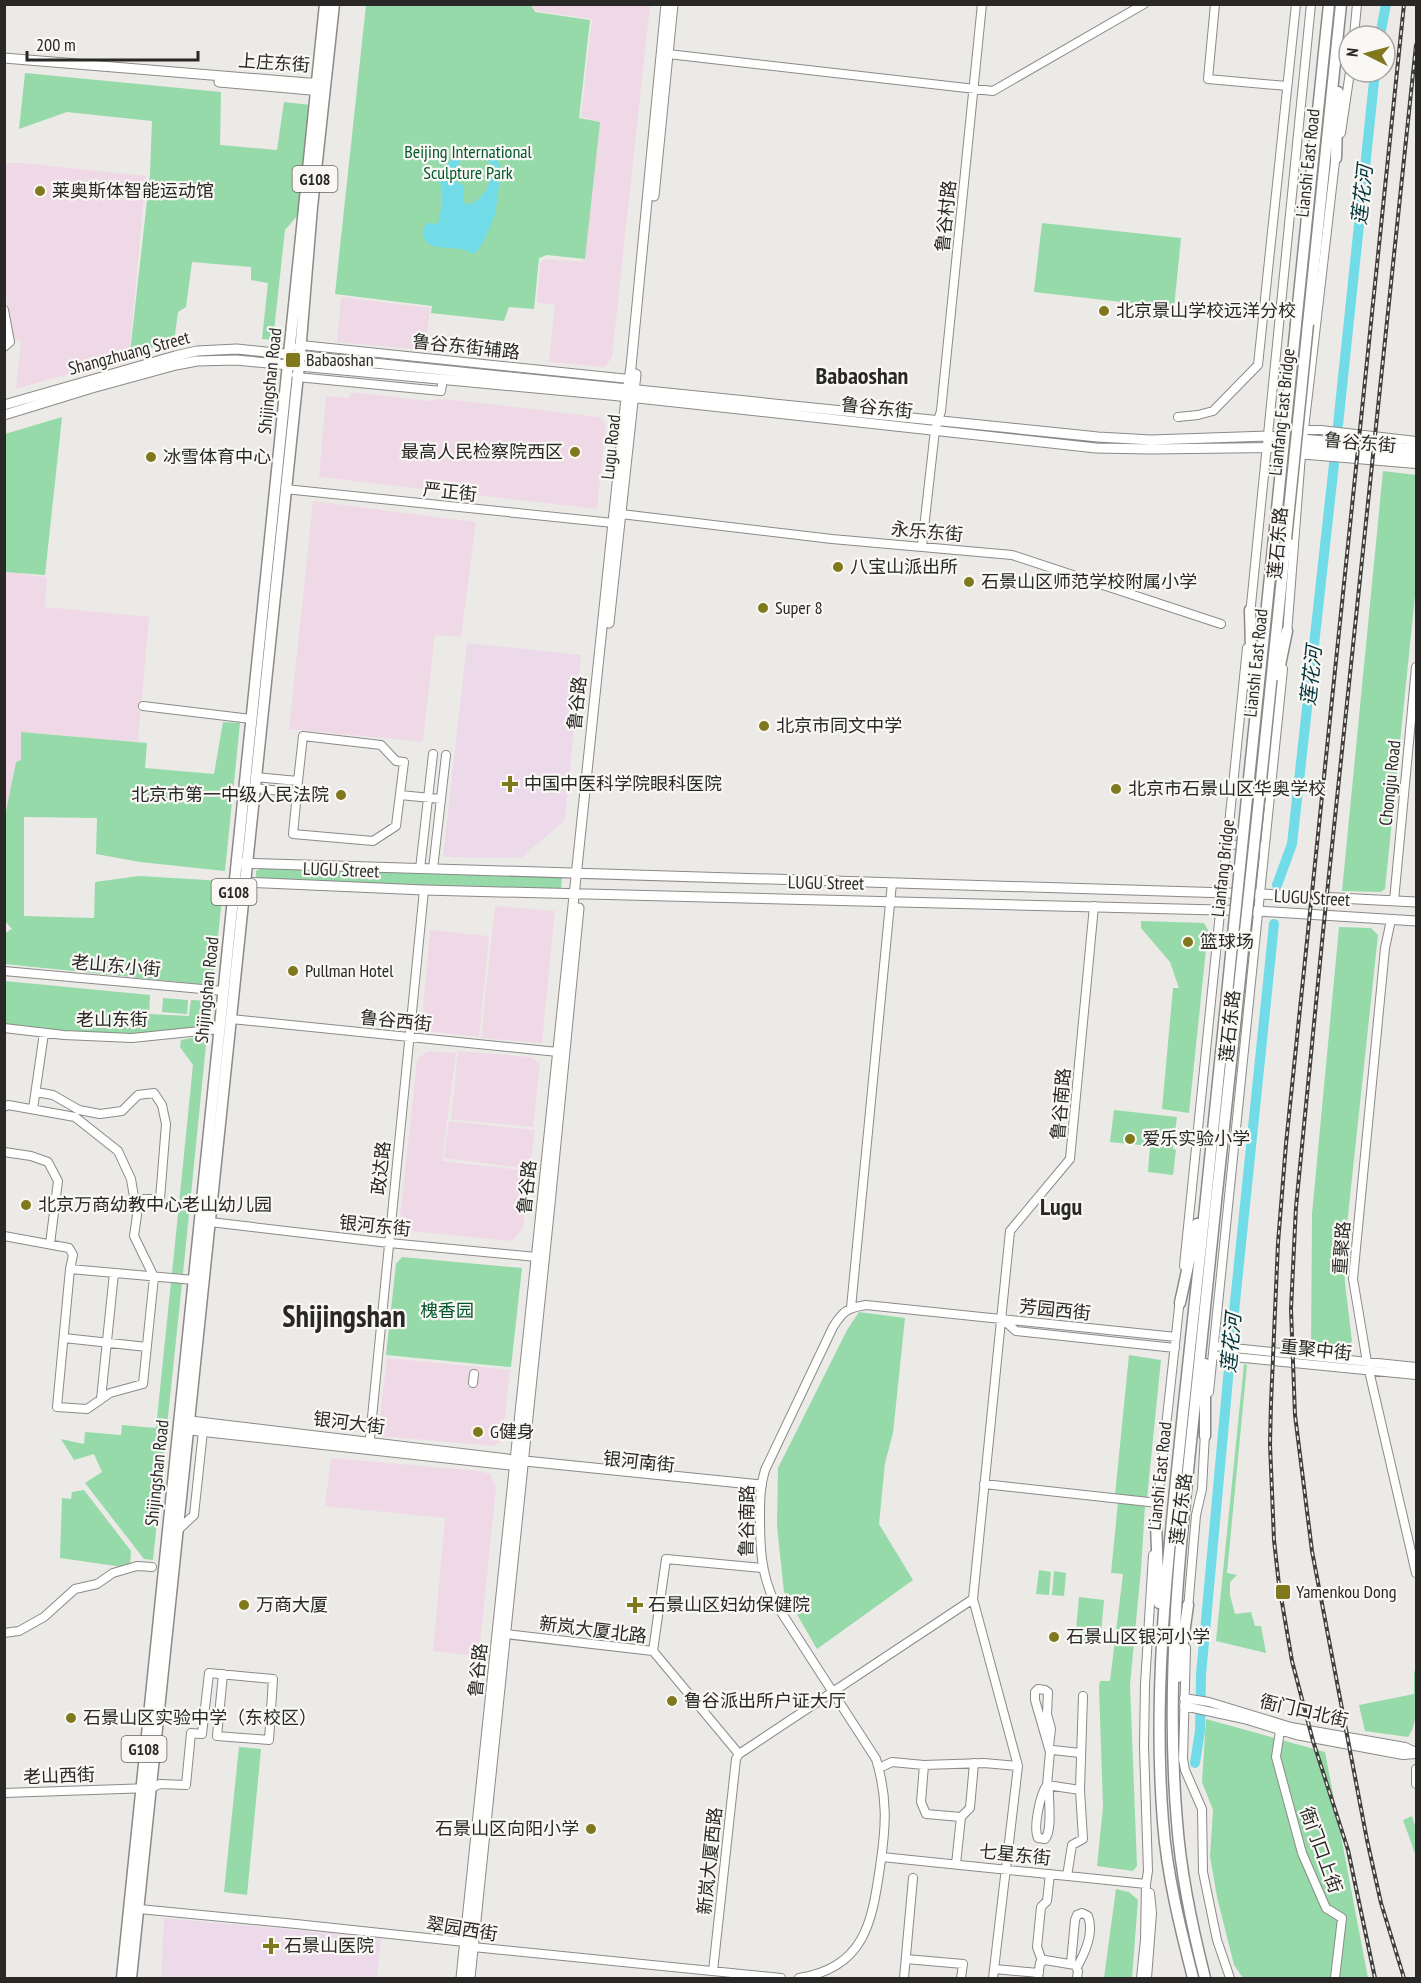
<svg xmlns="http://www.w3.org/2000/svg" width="1421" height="1983" font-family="'PT Sans Narrow','Noto Sans SC',sans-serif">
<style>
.commercial{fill:#f0d9e6}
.medical{fill:#ecdaeb}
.green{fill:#95daa8}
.water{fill:#71dce8;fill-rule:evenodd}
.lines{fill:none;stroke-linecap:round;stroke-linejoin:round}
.river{stroke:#71dce8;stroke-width:10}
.minor-casing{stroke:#8b8a87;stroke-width:10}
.major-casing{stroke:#8b8a87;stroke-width:11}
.highway-casing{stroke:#8b8a87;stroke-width:13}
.minor{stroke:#fff;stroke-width:8}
.major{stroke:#fff;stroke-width:9}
.highway{stroke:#fff;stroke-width:10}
.rail-casing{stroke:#41403e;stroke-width:4}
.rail{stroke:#f9f8f4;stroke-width:1.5;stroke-dasharray:4.5;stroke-linecap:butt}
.highway-bridge-casing{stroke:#8b8a87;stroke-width:13;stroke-linecap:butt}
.highway-bridge{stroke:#fff;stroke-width:10}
.poi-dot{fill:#80781d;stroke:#f9f8f4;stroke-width:2}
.labels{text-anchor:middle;stroke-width:4.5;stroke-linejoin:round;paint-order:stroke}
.shield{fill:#f9f8f4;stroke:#676664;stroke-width:1.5}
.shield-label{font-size:16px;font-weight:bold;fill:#292827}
.street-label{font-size:18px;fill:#292827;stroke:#f9f8f4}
.park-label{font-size:18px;fill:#03582b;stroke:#f9f8f4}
.poi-label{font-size:18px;fill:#292827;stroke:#f9f8f4;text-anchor:start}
.water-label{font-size:20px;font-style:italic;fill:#00353a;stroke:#f9f8f4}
.district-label{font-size:24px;font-weight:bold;fill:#292827;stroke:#f9f8f4}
.town-label{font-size:30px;font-weight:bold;fill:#292827;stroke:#f9f8f4}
</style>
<rect width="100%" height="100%" fill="#eceae7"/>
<path class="commercial" d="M531,4L650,5L612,357L605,367L549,362L555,305L537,303L540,263L546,259L583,262L598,121L581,117L592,19L531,10Z
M5,163H23L146,176L129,356L16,389L21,341L14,339L5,290L6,232L4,231Z
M341,297L430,308L425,350L337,342Z
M351,392L427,401L446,399L600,417L606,425L597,509L319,477L326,396L349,398Z
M313,501L476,522L461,637L435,635L423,742L289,729Z
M5,572L47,577L45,607L149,617L138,742L22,732L21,760L16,762L5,816Z
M495,906L555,911L542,1043L481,1038Z
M430,930L489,936L479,1037L421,1030Z
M427,1051L456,1053L442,1161L530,1171L523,1228L512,1241L411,1231L400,1217L417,1060Z
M458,1051L530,1057L540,1064L533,1127L451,1119Z
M449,1121L535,1130L530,1169L444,1158Z
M387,1358L510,1370L502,1441L494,1446L380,1436L378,1433Z
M331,1458L479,1471L490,1474L496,1488L479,1656L433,1651L445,1518L325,1506Z"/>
<path class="medical" d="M467,643L581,655L565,820L521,858L443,857Z
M164,1918L381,1938L377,1978H161Z"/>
<path class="green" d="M366,5H531L535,12L590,20L579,118L600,122L585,259L547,255L539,258L534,309L509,307L504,321L431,313L432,306L335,294Z
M25,73L221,92L220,145L277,150L284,102L311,105L298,215L285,230L273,340L262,339L268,283L251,280V267L192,262L186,307L178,312L174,342L130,353L150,174L152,121L67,112L19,129Z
M1042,223L1181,238L1174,308L1034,292Z
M62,417L45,575L5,572V434Z
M1383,471L1416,475V586L1385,889L1381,892L1342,891Z
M223,722L240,723L225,871L140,862L96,854L97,818L24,817V916L94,918L95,882L139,876L224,881L213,982L208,985L5,964V933L12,929L5,921V816L16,762L21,760V732L147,743L145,768L214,774Z
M262,868L562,877L561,889L423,887L259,880L256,876V871Z
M1141,921L1204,923L1208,930L1189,1113L1162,1109L1173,988H1179L1170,962L1141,928Z
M1339,927L1371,928L1378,935L1344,1253L1345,1283L1352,1341L1346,1352L1311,1349L1312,1214Z
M5,981L150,995L149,1014L189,1016L191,1000L211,1001L209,1026L132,1036L62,1032L5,1025Z
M163,998L188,1000L187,1014L162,1012Z
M207,1035L183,1274L172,1273L193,1065L180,1047L181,1040Z
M1114,1110L1177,1117L1173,1149L1176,1150L1173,1175L1148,1172L1150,1146L1110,1142Z
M402,1257L522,1268L511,1367L386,1355L396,1264Z
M171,1282L182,1283L153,1560L144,1559L85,1483L102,1472L94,1454L74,1460L61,1439L84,1444L85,1432L121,1435L122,1425L156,1428Z
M859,1312L905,1318L893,1433L885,1463L879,1524L913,1580L817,1649L784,1592L777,1526L778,1468L847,1330Z
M1129,1355L1161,1360L1147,1498L1115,1495Z
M1244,1364L1247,1365L1227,1573L1237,1575L1230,1582V1595L1235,1614L1251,1612L1255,1626H1261L1266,1653L1216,1641Z
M84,1490L131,1551L130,1568L60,1558L62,1498L71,1499L72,1492Z
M1118,1502L1145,1506L1141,1569L1130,1685L1137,1866L1133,1871L1097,1866L1103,1807L1099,1687L1100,1681H1110L1123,1574L1111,1573Z
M1039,1570L1051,1572L1049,1595L1036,1594Z
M1054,1571L1066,1573L1064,1596L1052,1595Z
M1079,1597L1104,1600L1100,1644L1075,1642Z
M1414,1671L1416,1672C1417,1689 1419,1724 1408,1737L1365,1731L1359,1705L1414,1694Z
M1206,1719L1325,1752L1368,1978H1243L1234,1965L1217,1897L1210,1856L1213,1810L1202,1782Z
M239,1747L261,1749L247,1895L224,1892Z
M1412,1816L1416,1829V1856L1403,1820Z
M1116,1889L1129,1892L1138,1900L1132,1978H1104Z"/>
<path class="water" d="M472,148C482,149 495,153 499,164C501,170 497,211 494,217C491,225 481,250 474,254C469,252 464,249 459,249C445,246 429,252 423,235L424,227L428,223L436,224L439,221C441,212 442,203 442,193C442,187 438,180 440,175C444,164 461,150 472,148ZM473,154L482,156L490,162C495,180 485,199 468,205L463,202L464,186L456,181L454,171L464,156Z"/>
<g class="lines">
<path class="river" d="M1380,36L1386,4
M1338,425L1375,72
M1277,885L1292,844L1334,464
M1195,1763L1200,1731L1201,1675L1235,1302L1274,924"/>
<defs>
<path id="minor" d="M1215,4L1208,79L1287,86
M1354,36L1357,4
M668,54L993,91L1144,4
M1341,133L1350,72
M4,310L10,342L4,347
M298,347L301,345L629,379
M296,375L297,377L441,391L443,379
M1178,417L1198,415L1213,411L1258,365L1296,4
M1281,434L1304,430H1321L1416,441
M1297,454L1416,464
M285,489L613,523
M621,514L832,539L1012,555L1221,624
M922,546L935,430L941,411L982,4
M1250,615L1311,4
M1287,634L1301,455L1336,153
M143,706L251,719
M254,788L297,793L298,781L255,777
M297,793L293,834L373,841L396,826L404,762L396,761L381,745L303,736L298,781
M400,795L441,799
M1227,844L1259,847
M420,869L433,754
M433,869L446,755
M1394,901L1416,667
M1391,920L1385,948L1353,1279L1367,1362L1416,1573
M4,971L224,991
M231,1019L558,1052
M4,1028L64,1035L132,1038L220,1029
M36,1092L53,1095L79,1110L100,1114L122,1111L138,1095L154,1093L162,1105L166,1124L160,1199H135
M4,1107L8,1105L75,1117L118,1151L131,1179L137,1215L134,1236L154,1277L143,1384L110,1393L87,1409L57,1407L70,1269L194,1280
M33,1109L44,1033
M4,1152L31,1156L48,1162L58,1181L50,1244
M210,1222L389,1243L536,1257
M4,1236L69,1248L73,1255L70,1269
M1184,1266L1247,648
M851,1308L892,883
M1002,1319L1016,1331L1175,1348
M64,1338L147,1347
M1214,1346L1416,1367
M1213,1355L1416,1375
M473,1383L474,1374
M1209,1392L1283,669
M101,1399L114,1273
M369,1448L424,890
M984,1484L1158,1503
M1155,1528L1180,1298
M178,1530L194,1515L203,1431
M1188,1609L1196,1515L1202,1489L1205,1433
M4,1633L19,1631L44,1617L75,1589L97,1584L113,1573L137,1566L152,1567
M505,1634L653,1651L739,1754
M1186,1648L1183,1759L1185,1770L1202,1809L1203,1872L1217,1940L1230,1978
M653,1651L666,1559L762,1568
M1184,1698L1209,1702L1291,1727L1405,1747L1416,1752
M1184,1706L1244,1719L1296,1735L1403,1755L1416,1754
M1281,1724L1276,1757L1302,1853L1326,1908L1342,1918L1335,1978
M1049,1746L1051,1729L1047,1714L1048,1692L1045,1690L1038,1689L1035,1692V1700L1050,1752
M739,1754L973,1599
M924,1765L921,1802L926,1814L961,1817
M879,1768L892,1762L924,1765L984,1763L1018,1766
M1416,1769V1784
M1047,1785C1040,1794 1033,1828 1038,1838L1045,1839C1053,1830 1048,1800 1049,1786
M1080,1790L1047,1785L1050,1752L1053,1750L1080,1753
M4,1793L151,1788L160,1784L186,1785L191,1733L202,1734L209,1673L273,1679L269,1740L217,1736L223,1674
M882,1857L1146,1884
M956,1864L961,1817L970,1808L974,1763
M1067,1876L1072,1845L1083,1839L1080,1790L1083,1696
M139,1909L296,1924L465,1942L473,1947L781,1978
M906,1959L963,1964L961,1978
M1042,1961L1037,1947L1041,1907L1047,1901L1050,1874
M1071,1963L1075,1920L1077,1915L1082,1913L1088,1916C1094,1932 1085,1953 1077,1967
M994,1969L1039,1973
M713,1971L736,1759L739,1754
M799,1978C864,1968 872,1923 880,1867C886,1827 888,1798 876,1759L774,1601C761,1573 760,1548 760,1517C760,1501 760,1486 765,1470L833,1327C843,1311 847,1308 866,1305L1176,1337
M904,1978L913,1878
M993,1978L1018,1766L973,1599L1010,1231L1070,1159L1094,906
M1038,1978L1040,1963L1045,1960L1075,1965L1078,1971L1077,1978
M1141,1978L1145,1940L1146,1884L1148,1871L1144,1746L1145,1684L1153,1555
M1147,1978L1152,1913L1150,1893"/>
<path id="major" d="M4,58L308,83H323
M219,82L322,91
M654,196L673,4
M4,405L175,356L197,351L237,349L1098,437L1151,440L1268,436L1416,449
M4,415L92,388L176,365L197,361L236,360L610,395L1096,448L1151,449L1303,447L1416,458
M609,623L636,374
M241,863L1260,894L1416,902
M240,882L424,890L1258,911L1416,921
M182,1420L515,1460L761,1485
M181,1429L510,1465
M461,1978L626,398L631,367L666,4
M470,1978L550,1204L579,908"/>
<path id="highway" d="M1336,158L1338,92
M1296,324L1329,4
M1308,324L1341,4
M1250,610L1252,687
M1278,675L1287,631
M1248,788L1274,538
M1260,790L1286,539
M1180,1303L1197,1224
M1205,1436V1364
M1156,1523L1159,1603
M1178,1677L1188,1605
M122,1978L325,4
M131,1978L299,365L312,207L334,4
M1193,1978C1180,1927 1167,1875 1163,1822C1152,1685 1169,1549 1183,1413C1197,1283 1211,1154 1224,1024
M1205,1978C1192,1927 1181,1875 1177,1822C1165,1682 1180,1543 1195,1404C1208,1278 1221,1151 1235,1025"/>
</defs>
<use href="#minor" class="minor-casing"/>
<use href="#major" class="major-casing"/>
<use href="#highway" class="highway-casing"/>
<use href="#minor" class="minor"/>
<use href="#major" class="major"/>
<use href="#highway" class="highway"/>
<defs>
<path id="rail" d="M1375,1978L1348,1850L1313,1741L1292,1661L1279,1585L1274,1540L1270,1444L1271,1403L1278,1243L1286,1144L1404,4
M1404,1978L1381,1903L1367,1840L1312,1551L1295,1415L1291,1309L1296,1207L1323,932L1416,45"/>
</defs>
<use href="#rail" class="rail-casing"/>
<use href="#rail" class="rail"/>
<defs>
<path id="highway-bridge" d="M1274,538L1296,324
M1286,539L1308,324
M1224,1024L1248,788
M1235,1025L1260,790"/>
</defs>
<use href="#highway-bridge" class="highway-bridge-casing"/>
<use href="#highway-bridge" class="highway-bridge"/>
</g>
<g class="poi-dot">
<circle cx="40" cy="191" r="6"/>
<circle cx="1104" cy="311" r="6"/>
<rect x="285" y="352" width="16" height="16" rx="3"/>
<circle cx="575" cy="452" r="6"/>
<circle cx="151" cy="457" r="6"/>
<circle cx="838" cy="567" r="6"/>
<circle cx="969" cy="582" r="6"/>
<circle cx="763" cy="608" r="6"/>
<circle cx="764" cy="726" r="6"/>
<path d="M507 775h6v6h6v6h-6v6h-6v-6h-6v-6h6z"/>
<circle cx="1116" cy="789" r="6"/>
<circle cx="341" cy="795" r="6"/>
<circle cx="1188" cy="942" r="6"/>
<circle cx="293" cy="971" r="6"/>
<circle cx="1130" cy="1139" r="6"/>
<circle cx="26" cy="1205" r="6"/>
<circle cx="478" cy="1432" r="6"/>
<rect x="1275" y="1584" width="16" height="16" rx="3"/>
<circle cx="244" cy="1605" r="6"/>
<path d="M632 1596h6v6h6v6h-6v6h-6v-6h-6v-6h6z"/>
<circle cx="1054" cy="1637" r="6"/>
<circle cx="672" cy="1701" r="6"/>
<circle cx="71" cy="1718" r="6"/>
<circle cx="591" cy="1829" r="6"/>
<path d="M268 1937h6v6h6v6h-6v6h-6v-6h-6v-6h6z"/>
</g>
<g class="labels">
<g class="shield">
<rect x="292.5" y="166" width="45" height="26" rx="4.5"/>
<rect x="211.5" y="879" width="45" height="26" rx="4.5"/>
<rect x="121.5" y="1736" width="45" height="26" rx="4.5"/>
</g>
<g class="shield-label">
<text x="315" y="185">G108</text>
<text x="234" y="898">G108</text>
<text x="144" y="1755">G108</text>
</g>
<g class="street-label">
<text transform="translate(274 63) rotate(4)" y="6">上庄东街</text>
<text transform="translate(1308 163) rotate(-84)" y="6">Lianshi East Road</text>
<text transform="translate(946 216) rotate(-84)" y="6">鲁谷村路</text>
<text transform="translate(466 347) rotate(6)" y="6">鲁谷东街辅路</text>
<text transform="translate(129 353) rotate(-15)" y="6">Shangzhuang Street</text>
<text transform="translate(270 381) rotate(-84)" y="6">Shijingshan Road</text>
<text transform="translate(877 408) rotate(6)" y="6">鲁谷东街</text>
<text transform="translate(1282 412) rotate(-84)" y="6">Lianfang East Bridge</text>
<text transform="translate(1360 443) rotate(5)" y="6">鲁谷东街</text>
<text transform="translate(611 447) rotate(-84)" y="6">Lugu Road</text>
<text transform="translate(450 492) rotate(6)" y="6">严正街</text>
<text transform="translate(927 532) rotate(5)" y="6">永乐东街</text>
<text transform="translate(1278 543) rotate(-85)" y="6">莲石东路</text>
<text transform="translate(1256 663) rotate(-84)" y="6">Lianshi East Road</text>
<text transform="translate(577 703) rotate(-84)" y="6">鲁谷路</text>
<text transform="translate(1390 783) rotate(-84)" y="6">Chongju Road</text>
<text transform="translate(1223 868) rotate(-84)" y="6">Lianfang Bridge</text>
<text transform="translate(341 870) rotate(2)" y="6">LUGU Street</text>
<text transform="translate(826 883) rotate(1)" y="6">LUGU Street</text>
<text transform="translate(1312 898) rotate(3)" y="6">LUGU Street</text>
<text transform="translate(116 966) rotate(5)" y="6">老山东小街</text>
<text transform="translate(207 990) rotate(-84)" y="6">Shijingshan Road</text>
<text x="112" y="1026">老山东街</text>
<text transform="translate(396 1021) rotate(6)" y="6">鲁谷西街</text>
<text transform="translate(1230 1026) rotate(-84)" y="6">莲石东路</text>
<text transform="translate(1061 1104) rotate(-85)" y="6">鲁谷南路</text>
<text transform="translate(381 1168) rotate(-84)" y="6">政达路</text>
<text transform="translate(527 1187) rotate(-84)" y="6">鲁谷路</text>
<text transform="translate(375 1226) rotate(6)" y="6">银河东街</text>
<text transform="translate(1342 1248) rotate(-86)" y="6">重聚路</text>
<text transform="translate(1055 1310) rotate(6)" y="6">芳园西街</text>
<text transform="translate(1316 1350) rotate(6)" y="6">重聚中街</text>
<text transform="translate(349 1423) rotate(7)" y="6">银河大街</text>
<text transform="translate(639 1462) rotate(6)" y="6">银河南街</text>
<text transform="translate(157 1473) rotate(-84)" y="6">Shijingshan Road</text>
<text transform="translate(1160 1476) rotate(-84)" y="6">Lianshi East Road</text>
<text transform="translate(1181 1509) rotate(-83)" y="6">莲石东路</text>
<text transform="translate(747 1521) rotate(-89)" y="6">鲁谷南路</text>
<text transform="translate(593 1630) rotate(7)" y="6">新岚大厦北路</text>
<text transform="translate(478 1670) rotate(-84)" y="6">鲁谷路</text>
<text transform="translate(1304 1711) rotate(13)" y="6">衙门口北街</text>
<text transform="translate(59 1776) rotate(-2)" y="6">老山西街</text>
<text transform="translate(1321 1850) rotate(70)" y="6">衙门口上街</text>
<text transform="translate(1015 1855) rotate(6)" y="6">七星东街</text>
<text transform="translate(710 1861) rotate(-84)" y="6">新岚大厦西路</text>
<text transform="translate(462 1929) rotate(9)" y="6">翠园西街</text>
</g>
<g class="park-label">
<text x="468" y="158">Beijing International<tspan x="468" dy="21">Sculpture Park</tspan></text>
<text x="447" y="1317">槐香园</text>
</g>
<g class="poi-label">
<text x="52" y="197">莱奥斯体智能运动馆</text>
<text x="1116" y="317">北京景山学校远洋分校</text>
<text x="306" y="366">Babaoshan</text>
<text x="563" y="458" text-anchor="end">最高人民检察院西区</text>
<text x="163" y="463">冰雪体育中心</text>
<text x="850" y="573">八宝山派出所</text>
<text x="981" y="588">石景山区师范学校附属小学</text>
<text x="775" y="614">Super 8</text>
<text x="776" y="732">北京市同文中学</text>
<text x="524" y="790">中国中医科学院眼科医院</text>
<text x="1128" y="795">北京市石景山区华奥学校</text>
<text x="329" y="801" text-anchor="end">北京市第一中级人民法院</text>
<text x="1200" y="948">篮球场</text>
<text x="305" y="977">Pullman Hotel</text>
<text x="1142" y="1145">爱乐实验小学</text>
<text x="38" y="1211">北京万商幼教中心老山幼儿园</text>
<text x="490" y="1438">G健身</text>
<text x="1296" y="1598">Yamenkou Dong</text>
<text x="256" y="1611">万商大厦</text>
<text x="648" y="1611">石景山区妇幼保健院</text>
<text x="1066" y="1643">石景山区银河小学</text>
<text x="684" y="1707">鲁谷派出所户证大厅</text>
<text x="83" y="1724">石景山区实验中学（东校区）</text>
<text x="579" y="1835" text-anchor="end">石景山区向阳小学</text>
<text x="284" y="1952">石景山医院</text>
</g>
<g class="water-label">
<text transform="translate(1362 195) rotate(-84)" y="7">莲花河</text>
<text transform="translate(1311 676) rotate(-84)" y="7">莲花河</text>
<text transform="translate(1231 1343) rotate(-85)" y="7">莲花河</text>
</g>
<g class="district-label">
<text x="862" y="384">Babaoshan</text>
<text x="1061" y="1215">Lugu</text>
</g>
<g class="town-label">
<text x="344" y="1327">Shijingshan</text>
</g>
</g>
<rect width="1421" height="1983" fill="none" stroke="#292827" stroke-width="12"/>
<g transform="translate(1367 54) rotate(276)"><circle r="28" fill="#f9f8f4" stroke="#a6a5a2" stroke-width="1.5"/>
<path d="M0-4.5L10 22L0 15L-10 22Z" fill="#80781d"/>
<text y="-9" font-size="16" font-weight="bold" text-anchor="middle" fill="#292827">N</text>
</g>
<path d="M27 51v9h171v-9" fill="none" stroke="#292827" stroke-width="3"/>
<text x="36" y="51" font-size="18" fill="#292827" stroke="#f9f8f4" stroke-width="4.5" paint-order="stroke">200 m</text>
</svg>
